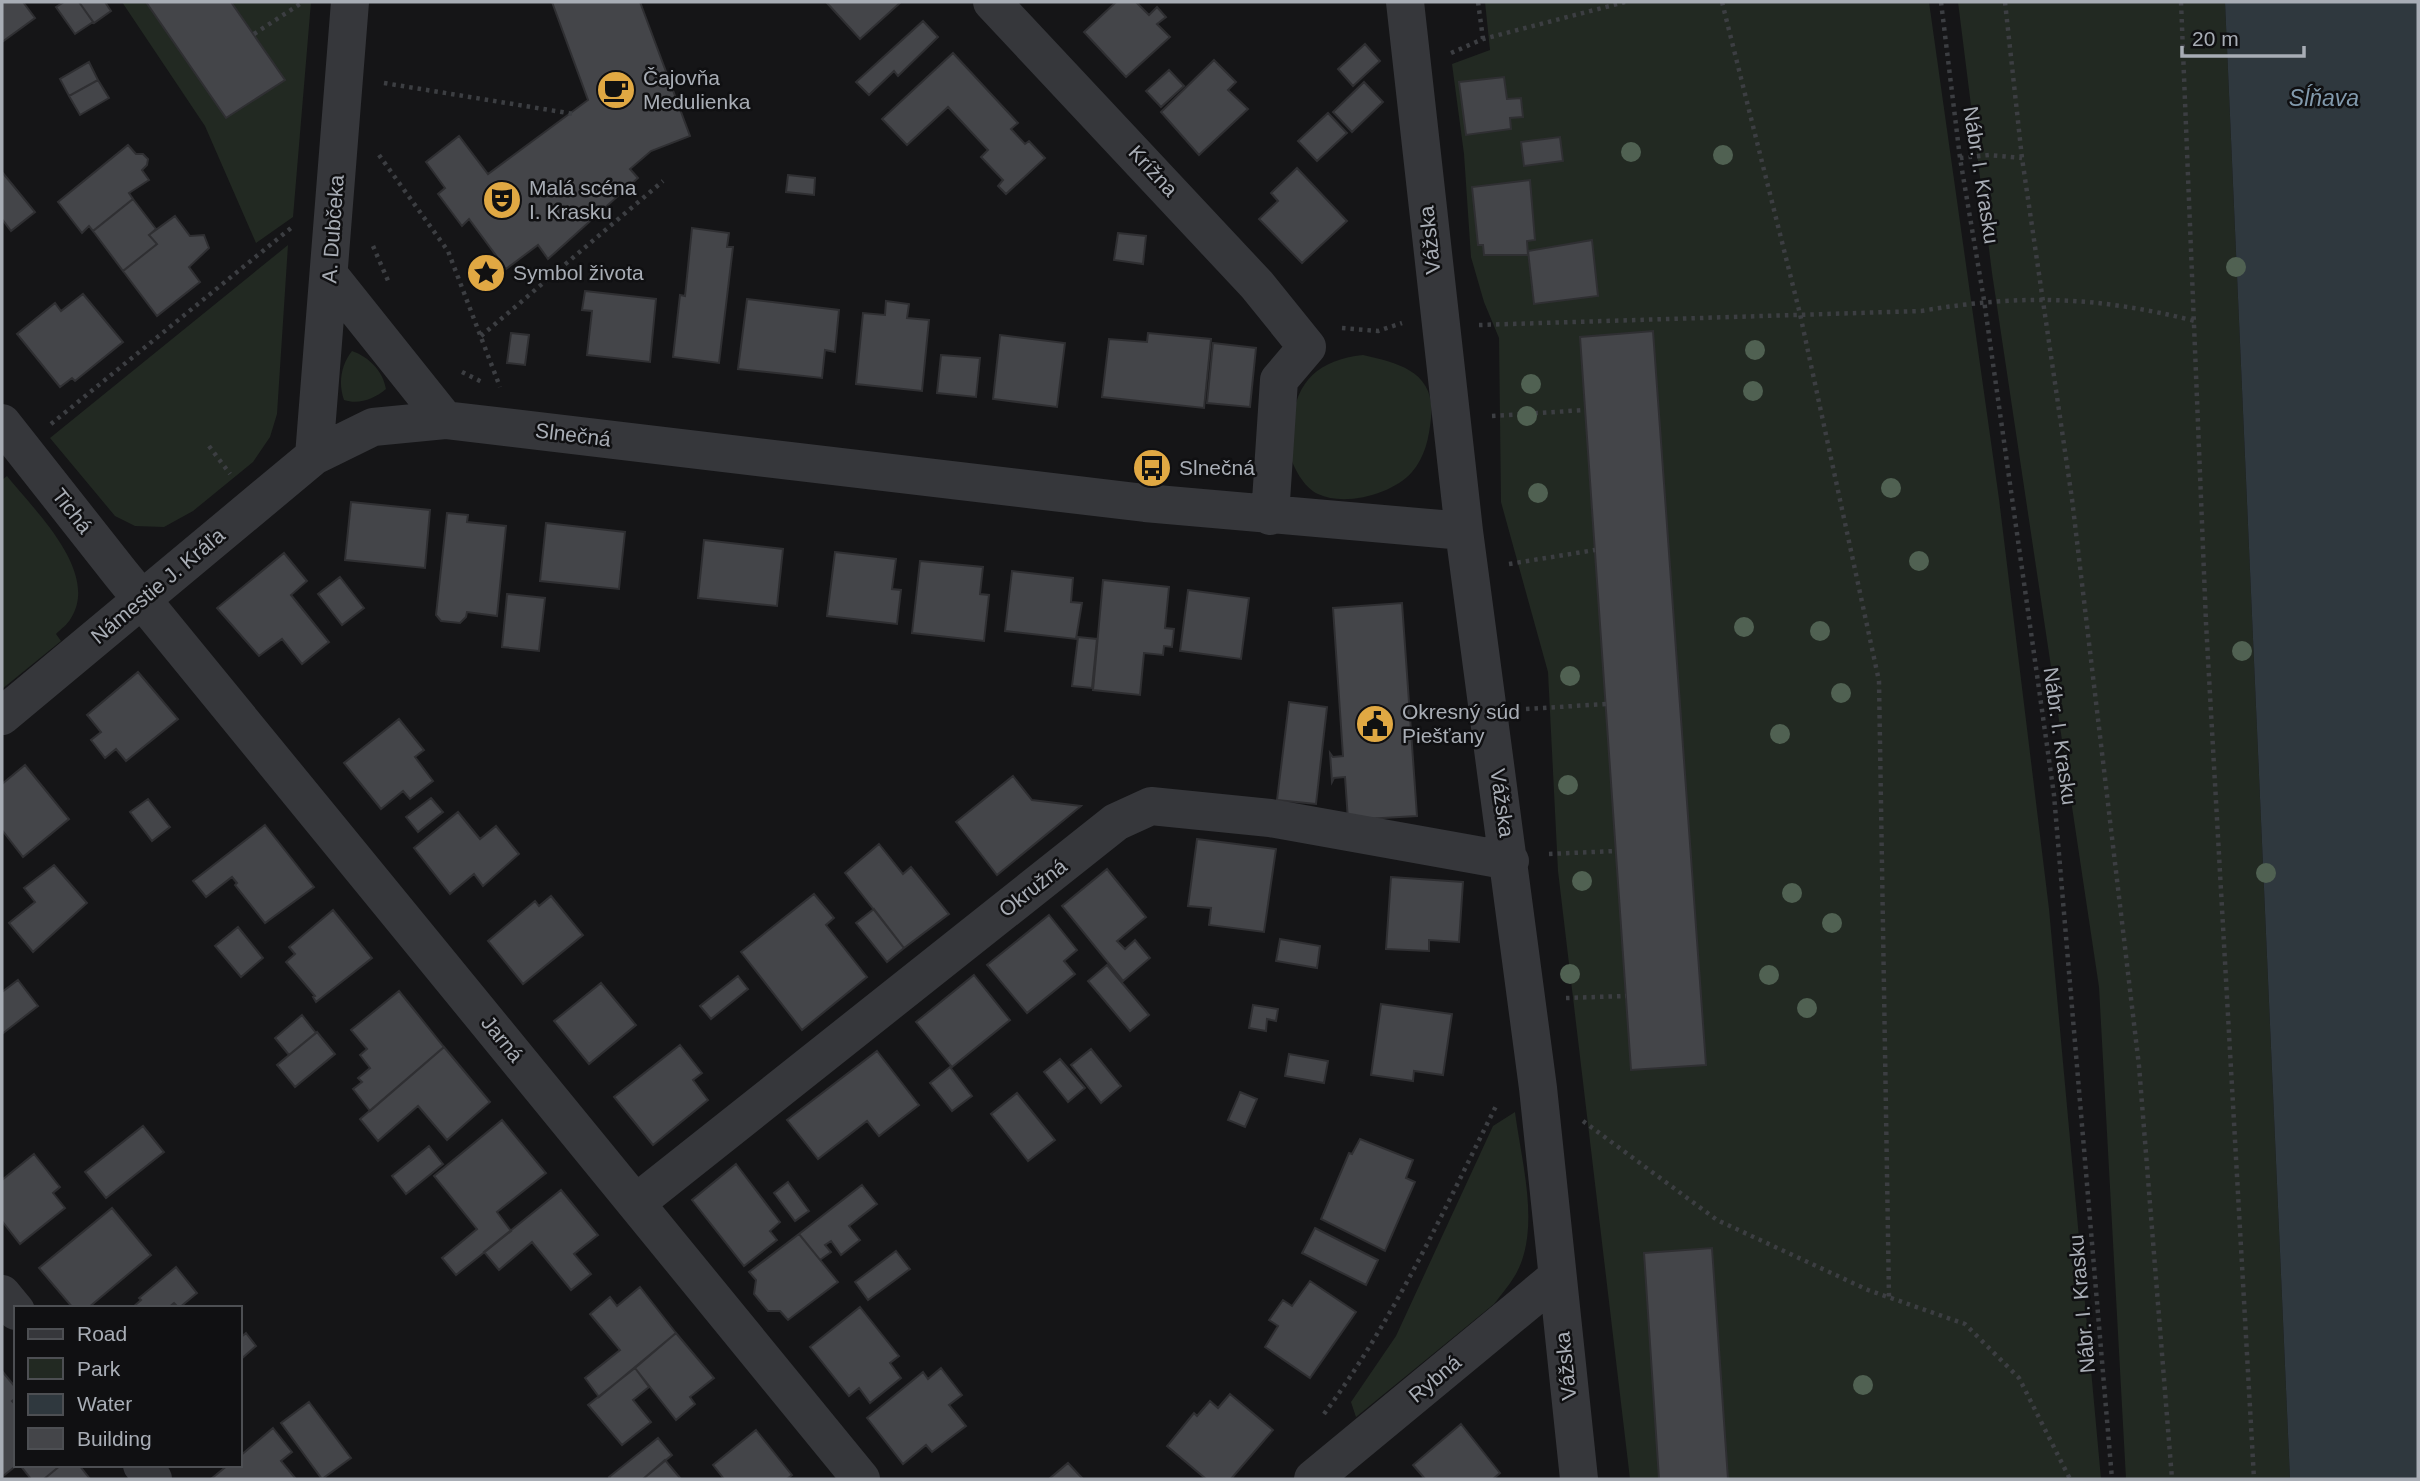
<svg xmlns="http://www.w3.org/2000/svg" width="2420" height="1481" font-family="Helvetica,sans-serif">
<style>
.green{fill:#222922}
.water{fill:#2f383e}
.building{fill:#444549;stroke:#2f2f32;stroke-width:2}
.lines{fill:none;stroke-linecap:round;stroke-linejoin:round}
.path{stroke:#3c3e42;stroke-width:4.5;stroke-dasharray:3.5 5;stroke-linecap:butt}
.minor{stroke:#36373b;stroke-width:38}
.tree{fill:#506152}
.labels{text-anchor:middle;stroke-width:5;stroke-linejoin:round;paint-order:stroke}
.poi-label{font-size:21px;fill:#a8adb5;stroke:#101012;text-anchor:start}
.street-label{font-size:21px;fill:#a8adb5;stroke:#101012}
.water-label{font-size:23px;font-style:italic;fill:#829aad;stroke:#101012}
</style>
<rect width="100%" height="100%" fill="#151517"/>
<path class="green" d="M122,2H311L293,217L256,243L205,126Z
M1485,2H1929L1999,499L2049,909L2101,1479H1630L1558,871L1548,672L1501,502L1499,338L1484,302L1471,257L1464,154L1452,64L1490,50Z
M1958,2H2225L2290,1479H2126L2099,987L1992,273Z
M288,245L277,414L270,437L253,462L193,511L164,527L135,526L115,516L50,438Z
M352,351C369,357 383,371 386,389C374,399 359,405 344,400C338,383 341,365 352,351Z
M1363,355C1399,363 1436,372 1431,418C1429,438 1425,457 1412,472C1393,494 1345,507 1318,494C1304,488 1292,466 1289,451C1288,443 1291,433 1292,425C1296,380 1319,360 1363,355Z
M7,476C34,510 100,572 71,618C68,624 61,629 56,634L61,641L2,689V480Z
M1515,1112C1521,1159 1538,1218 1521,1263C1515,1279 1504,1291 1494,1304L1356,1417L1351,1402L1396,1336L1493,1126Z"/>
<path class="water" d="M2225,2H2418V1479H2290Z"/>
<path class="building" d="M2,2H23L35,18L2,42Z
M64,2H79L93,22L75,34L56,7Z
M79,2H105L111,11L94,23Z
M146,2H231L285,80L226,118Z
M552,2H640L690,136L651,151L630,169L638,178L548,259L538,245L506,269L469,219L462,226L438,194L445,188L426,162L459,136L488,174L588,100Z
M826,2H901L860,39Z
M1116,2H1136L1149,15L1157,7L1166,17L1157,24L1170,37L1126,77L1084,32Z
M923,21L938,37L898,76L894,71L869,95L856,82Z
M1365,44L1380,61L1353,86L1338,69Z
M953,53L1018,123L1011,129L1025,144L1029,141L1045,158L1006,194L998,186L1003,180L981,157L988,150L948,107L907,145L882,119Z
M1214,60L1236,82L1228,90L1248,109L1199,155L1161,112Z
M89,62L98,80L69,96L60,79Z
M1169,70L1184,86L1161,107L1146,91Z
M1504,77L1507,99L1521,98L1523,117L1510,118L1511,129L1466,135L1459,82Z
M98,80L109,98L80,115L69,96Z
M1364,82L1383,102L1352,132L1333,112Z
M1328,113L1347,133L1317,161L1298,141Z
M1560,137L1563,161L1524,166L1521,142Z
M128,145L136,154H143L148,159L147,165L142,170L149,180L129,193L133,199L93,231L89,226L82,233L58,202Z
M1297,168L1347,221L1302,263L1259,219L1278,201L1271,193Z
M2,172L35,212L11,231L2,219Z
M788,175L815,178L814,195L786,192Z
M1530,180L1535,240L1527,241L1528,255H1484L1483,245H1478L1472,187Z
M133,199L156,229L149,235L157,244L123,271L93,231Z
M175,216L190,236L204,235L209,248L189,267L200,282L157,316L123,271L157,244L149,235Z
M692,228L729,233L727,247H733L719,363L673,357L680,295L685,296Z
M1118,233L1146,236L1143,264L1114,260Z
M1592,240L1598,296L1534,304L1528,251Z
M585,291L656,299L650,362L587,355L592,311L582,310Z
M83,294L123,342L75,381L72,378L60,387L17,334L55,303L61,311Z
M747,299L839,310L835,352L825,350L822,378L738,369Z
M886,301L909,304L907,318L929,320L922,391L856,384L863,313L885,315Z
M1653,331L1706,1065L1631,1070L1580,337Z
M511,333L529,335L525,365L507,363Z
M1148,333L1211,339L1204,408L1102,397L1109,339L1147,342Z
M1000,335L1065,343L1057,407L993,399Z
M1213,343L1256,348L1250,407L1207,403Z
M941,355L980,358L976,397L937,393Z
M351,502L430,510L425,568L345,560Z
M447,513L468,515L467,522L506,526L497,616L467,612L466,617L460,623L441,621L436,615Z
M546,523L625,532L619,589L540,581Z
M704,540L783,549L777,606L698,598Z
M835,552L896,559L892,589L901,590L897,624L827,616Z
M284,553L307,581L291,595L329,642L302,664L282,639L259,656L217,608Z
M920,561L983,567L980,594L989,595L984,641L912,633Z
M1012,571L1073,578L1071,602L1082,603L1076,639L1005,631Z
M340,577L364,608L342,625L318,594Z
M1103,580L1169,587L1165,628L1174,629L1172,647L1164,646L1163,655L1144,653L1140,695L1093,690Z
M1188,590L1249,598L1241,659L1180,651Z
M507,594L545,598L539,651L502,647Z
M1402,603L1417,816L1348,820L1345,777L1334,778L1332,782L1330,753L1333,757L1343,756L1333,608Z
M1078,637L1097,639L1092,688L1072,686Z
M138,672L178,719L126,761L116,749L105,758L91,740L101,732L87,715Z
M1289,702L1327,707L1316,804L1277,800Z
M399,719L424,750L415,757L433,781L410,799L403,791L381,809L344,763Z
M25,765L69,819L23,857L2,830V784Z
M1013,776L1032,800L1081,806L997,875L956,822Z
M431,798L443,812L418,832L406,817Z
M148,799L170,827L152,841L130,812Z
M458,812L480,839L496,826L519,854L483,886L474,874L450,894L414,848Z
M265,825L314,887L265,923L235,885L237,883L232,877L206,897L193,881Z
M1197,839L1276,849L1264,932L1209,925L1211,908L1188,906Z
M879,844L903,874L911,867L949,914L904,948L845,873Z
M54,865L87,903L33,952L9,923L35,902L24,888Z
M1107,869L1146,917L1117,941L1125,949L1135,940L1150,958L1123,981L1062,906Z
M1391,877L1463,882L1459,942L1429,940V951L1386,949Z
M814,894L834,918L826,925L867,977L802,1030L741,952Z
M551,896L583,935L523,984L488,941L535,901L539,906Z
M874,909L904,948L887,962L856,923Z
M333,910L372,958L316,1002L313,997L315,996L286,962L295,954L289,947Z
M1049,915L1077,950L1064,961L1075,974L1027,1013L987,965Z
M238,927L263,958L241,977L215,946Z
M1280,939L1320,946L1317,968L1276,961Z
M1107,965L1149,1015L1130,1031L1088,981Z
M974,975L1010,1020L952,1067L916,1022Z
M738,976L748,989L711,1019L700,1006Z
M18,980L38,1006L2,1034V992Z
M601,983L636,1025L589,1064L554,1021Z
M399,991L444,1047L370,1111L353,1089L362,1082L358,1078L370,1068L360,1055L367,1049L351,1030Z
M1381,1004L1452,1014L1443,1075L1414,1071L1413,1081L1371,1075Z
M1253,1005L1278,1009L1276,1021L1267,1019L1266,1031L1249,1028Z
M302,1015L316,1033L289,1055L275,1038Z
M317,1032L335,1054L295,1087L277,1065Z
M680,1045L702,1073L693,1080L708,1100L653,1145L614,1097Z
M444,1047L490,1102L447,1140L418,1106L378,1141L360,1119Z
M1091,1049L1121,1086L1101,1103L1071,1065Z
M877,1051L919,1105L879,1136L867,1121L818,1159L787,1120Z
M1289,1054L1328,1061L1324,1083L1285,1076Z
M1060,1059L1085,1088L1068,1102L1044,1072Z
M950,1067L972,1096L952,1111L930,1083Z
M1240,1092L1257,1099L1245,1127L1228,1120Z
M1017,1093L1055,1140L1028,1161L991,1114Z
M502,1120L546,1173L497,1212L511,1231L456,1275L442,1258L477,1229L434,1176Z
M143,1126L164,1152L106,1198L85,1172Z
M1360,1139L1413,1160L1406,1178L1415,1182L1385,1251L1321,1219L1349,1153L1352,1154Z
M429,1146L443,1164L406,1194L392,1176Z
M34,1154L60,1187L53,1193L65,1208L20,1244L2,1221V1180Z
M736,1164L780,1222L770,1231L777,1240L744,1266L692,1200Z
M788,1182L809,1211L795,1221L774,1193Z
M862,1185L877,1204L849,1226L860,1240L841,1255L831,1241L825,1245L831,1252L820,1260L799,1234Z
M561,1190L598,1235L574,1254L591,1274L571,1290L532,1242L499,1270L484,1252Z
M112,1208L151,1255L88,1308H73L39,1268Z
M1315,1228L1378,1260L1366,1285L1302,1253Z
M799,1234L838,1282L788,1320L780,1311H768L754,1294L756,1280L749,1272Z
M1712,1248L1728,1479H1659L1644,1253Z
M896,1251L910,1269L868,1300L855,1282Z
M176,1267L197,1293L179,1308L174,1303L168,1308H132L141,1300L139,1298Z
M1310,1281L1356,1312L1310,1378L1265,1347L1278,1326L1269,1320L1283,1300L1292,1306Z
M640,1287L676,1333L599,1397L585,1378L620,1350L590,1314L610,1297L617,1306Z
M860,1307L899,1356L890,1363L901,1378L870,1403L859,1388L849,1396L810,1347Z
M246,1333L256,1346L240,1360V1338Z
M676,1333L714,1378L690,1397L695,1404L676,1420L635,1368Z
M635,1368L649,1387L633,1400L651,1422L622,1445L588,1405Z
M941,1368L962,1395L949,1405L966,1426L932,1452L926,1445L903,1464L867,1418L923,1372L928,1379Z
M2,1371L16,1388V1398L12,1401L16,1405L17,1465L2,1477Z
M1230,1394L1273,1430L1231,1479H1206L1167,1446L1194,1413L1197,1416L1210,1401L1218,1408Z
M309,1402L351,1458L322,1479L281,1423Z
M1461,1424L1500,1473L1493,1479H1425L1413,1465Z
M273,1428L292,1452L281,1461L296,1479H211L228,1465H240V1456Z
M756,1430L792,1475L787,1479H724L713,1465Z
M658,1438L672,1455L643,1479H611L609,1477Z
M665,1460L681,1479H643Z
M1068,1463L1083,1479H1049Z
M20,1465H61L44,1479H31Z
M61,1465H79L90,1479H44Z"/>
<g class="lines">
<path class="path" d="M1478,2L1483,39
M1722,2L1800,314L1879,681L1889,1297
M1941,2L1960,158L1984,300L2054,795L2112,1479
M2005,2L2022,158L2072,499L2139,1066L2172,1479
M2181,2L2206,623L2254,1479
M254,34L303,2
M1451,53L1483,39L1625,2
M384,83L574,114
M379,155L448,251L500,387
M1960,158L1989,155L2022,158
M373,246L389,283
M1479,325L1921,311C2021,294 2096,296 2195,321
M1342,328L1378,331L1402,323
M481,336L663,181
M462,372L482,382
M1492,416L1585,410
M51,424L291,228
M209,446L230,474
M1509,564L1595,550
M1526,709L1606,704
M1549,854L1615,851
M1566,998L1626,996
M1583,1121L1717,1220L1868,1290L1965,1324L2019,1378L2070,1479
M1324,1414C1395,1318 1444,1210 1497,1104"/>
<path class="minor" d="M992,2L1257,285L1307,347L1279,380L1270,516
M1405,2L1464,531L1538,1088L1579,1479
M330,276L445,420
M2,423L121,574L861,1479
M314,456L350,2
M2,716L314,456L373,427L445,420L1145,503L1464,531
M636,1203L1116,822L1151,806L1270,818L1510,861
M2,1294L16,1311
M142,1465L153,1479
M1313,1479L1556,1278"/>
</g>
<g class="tree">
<circle cx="1631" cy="152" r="10"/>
<circle cx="1723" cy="155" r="10"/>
<circle cx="2236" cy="267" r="10"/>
<circle cx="1755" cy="350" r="10"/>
<circle cx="1531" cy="384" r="10"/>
<circle cx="1753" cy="391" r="10"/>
<circle cx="1527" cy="416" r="10"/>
<circle cx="1891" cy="488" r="10"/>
<circle cx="1538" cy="493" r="10"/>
<circle cx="1919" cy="561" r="10"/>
<circle cx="1744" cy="627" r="10"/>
<circle cx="1820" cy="631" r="10"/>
<circle cx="2242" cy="651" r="10"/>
<circle cx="1570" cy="676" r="10"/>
<circle cx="1841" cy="693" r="10"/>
<circle cx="1780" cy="734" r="10"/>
<circle cx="1568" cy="785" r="10"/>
<circle cx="2266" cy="873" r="10"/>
<circle cx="1582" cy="881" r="10"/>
<circle cx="1792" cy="893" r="10"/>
<circle cx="1832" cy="923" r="10"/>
<circle cx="1570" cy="974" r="10"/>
<circle cx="1769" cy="975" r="10"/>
<circle cx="1807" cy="1008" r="10"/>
<circle cx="1863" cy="1385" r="10"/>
</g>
<defs>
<symbol id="cafe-disc" viewBox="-11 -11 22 22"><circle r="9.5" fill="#e0a843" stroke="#101012"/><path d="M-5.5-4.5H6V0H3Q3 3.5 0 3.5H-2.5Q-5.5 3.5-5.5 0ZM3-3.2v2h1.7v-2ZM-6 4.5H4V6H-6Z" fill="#111"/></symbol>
<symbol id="theatre-disc" viewBox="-11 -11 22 22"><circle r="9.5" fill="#e0a843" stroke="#101012"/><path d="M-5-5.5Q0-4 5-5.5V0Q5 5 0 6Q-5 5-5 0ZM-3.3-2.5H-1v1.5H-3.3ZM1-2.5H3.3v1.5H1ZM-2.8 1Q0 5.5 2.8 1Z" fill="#111"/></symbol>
<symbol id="sight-disc" viewBox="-11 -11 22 22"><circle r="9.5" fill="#e0a843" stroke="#101012"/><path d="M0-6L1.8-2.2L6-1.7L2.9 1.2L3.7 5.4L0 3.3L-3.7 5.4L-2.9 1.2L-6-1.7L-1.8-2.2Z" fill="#111"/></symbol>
<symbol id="bus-disc" viewBox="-11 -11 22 22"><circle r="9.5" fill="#e0a843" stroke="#101012"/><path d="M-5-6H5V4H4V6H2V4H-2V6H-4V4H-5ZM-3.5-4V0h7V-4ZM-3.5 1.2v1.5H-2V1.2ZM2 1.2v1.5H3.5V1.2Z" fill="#111"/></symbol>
<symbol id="civic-disc" viewBox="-11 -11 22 22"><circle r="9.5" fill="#e0a843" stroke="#101012"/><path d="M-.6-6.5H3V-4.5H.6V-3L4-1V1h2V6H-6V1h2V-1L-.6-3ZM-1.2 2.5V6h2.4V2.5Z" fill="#111"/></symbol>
</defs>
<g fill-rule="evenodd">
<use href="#cafe-disc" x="594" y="68" width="44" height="44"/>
<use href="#theatre-disc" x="480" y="178" width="44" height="44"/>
<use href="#sight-disc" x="464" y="251" width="44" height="44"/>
<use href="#bus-disc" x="1130" y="446" width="44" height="44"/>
<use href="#civic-disc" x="1353" y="702" width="44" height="44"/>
</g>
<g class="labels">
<g class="poi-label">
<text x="643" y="85">Čajovňa<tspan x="643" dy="24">Medulienka</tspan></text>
<text x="529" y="195">Malá scéna<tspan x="529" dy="24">I. Krasku</tspan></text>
<text x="513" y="280">Symbol života</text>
<text x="1179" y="475">Slnečná</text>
<text x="1402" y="719">Okresný súd<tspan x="1402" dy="24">Piešťany</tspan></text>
</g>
<g class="street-label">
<text transform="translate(1153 171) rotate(47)" y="7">Krížna</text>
<text transform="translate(1981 175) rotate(81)" y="7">Nábr. I. Krasku</text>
<text transform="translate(333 229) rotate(-86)" y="7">A. Dubčeka</text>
<text transform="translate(1430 240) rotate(-96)" y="7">Vážska</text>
<text transform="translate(573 435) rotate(7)" y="7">Slnečná</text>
<text transform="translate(72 511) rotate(52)" y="7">Tichá</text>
<text transform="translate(158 586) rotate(-40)" y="7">Námestie J. Kráľa</text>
<text transform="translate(2060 736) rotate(82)" y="7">Nábr. I. Krasku</text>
<text transform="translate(1502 803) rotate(82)" y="7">Vážska</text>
<text transform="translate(1033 888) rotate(-38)" y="7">Okružná</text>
<text transform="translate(502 1039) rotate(51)" y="7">Jarná</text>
<text transform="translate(2082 1304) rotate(-95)" y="7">Nábr. I. Krasku</text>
<text transform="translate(1566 1366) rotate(-96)" y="7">Vážska</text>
<text transform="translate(1435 1379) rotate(-40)" y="7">Rybná</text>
</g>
<g class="water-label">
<text x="2324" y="106">Sĺňava</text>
</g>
</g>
<rect width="2420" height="1481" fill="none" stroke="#a8adb5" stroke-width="7"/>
<rect x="14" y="1306" width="228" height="161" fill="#101012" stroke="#4d4f53" stroke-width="2"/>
<rect x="28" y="1329" width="35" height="10" fill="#36373b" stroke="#4d4f53" stroke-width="2"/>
<text x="77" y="1341" font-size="21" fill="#a8adb5">Road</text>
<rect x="28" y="1358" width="35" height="21" fill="#222922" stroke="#4d4f53" stroke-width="2"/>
<text x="77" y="1376" font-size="21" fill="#a8adb5">Park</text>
<rect x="28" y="1394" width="35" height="21" fill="#2f383e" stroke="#4d4f53" stroke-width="2"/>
<text x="77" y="1411" font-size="21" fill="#a8adb5">Water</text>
<rect x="28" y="1428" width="35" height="21" fill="#444549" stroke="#4d4f53" stroke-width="2"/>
<text x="77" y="1446" font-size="21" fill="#a8adb5">Building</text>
<path d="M2182 46v10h122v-10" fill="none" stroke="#a8adb5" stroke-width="3.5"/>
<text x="2192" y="46" font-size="21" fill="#a8adb5" stroke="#101012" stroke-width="5" paint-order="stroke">20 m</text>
</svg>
